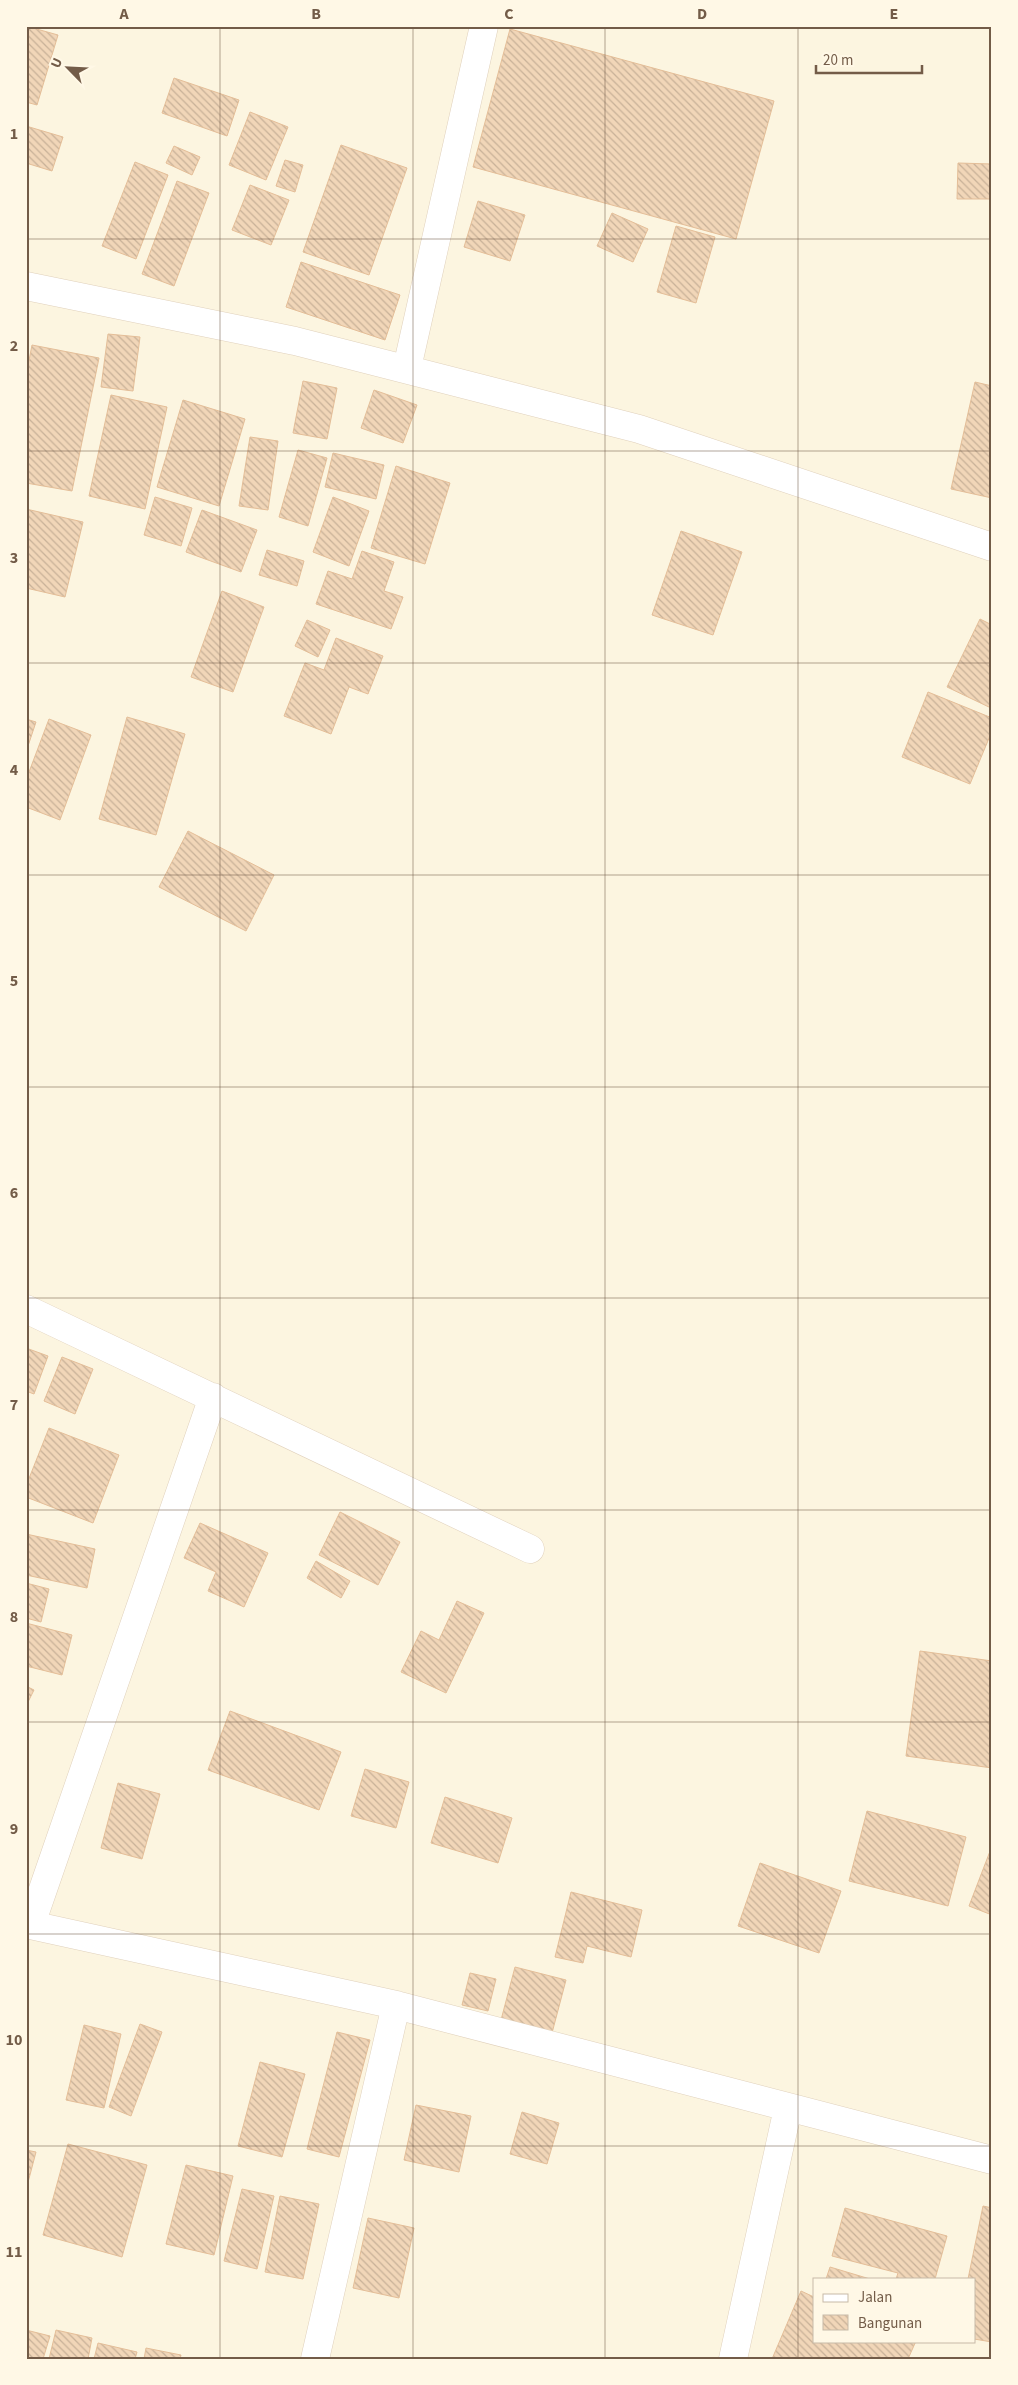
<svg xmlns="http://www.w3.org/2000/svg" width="1018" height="2385" font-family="'Source Sans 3',sans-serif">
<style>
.building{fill:url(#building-back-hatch);stroke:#e4be98}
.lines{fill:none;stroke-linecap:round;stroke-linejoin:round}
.minor-casing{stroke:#e0d1bc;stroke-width:29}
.minor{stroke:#fff;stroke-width:28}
.grid{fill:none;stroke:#735c48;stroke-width:1;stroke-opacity:0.55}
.neatline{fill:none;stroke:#735c48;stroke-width:2}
.grid-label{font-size:16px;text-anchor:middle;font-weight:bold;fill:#735c48}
</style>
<defs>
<pattern id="building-back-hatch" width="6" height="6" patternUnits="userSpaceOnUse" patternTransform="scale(1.25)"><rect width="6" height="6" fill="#f1d6b8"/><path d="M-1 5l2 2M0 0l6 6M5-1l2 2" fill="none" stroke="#c8b198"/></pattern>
</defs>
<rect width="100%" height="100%" fill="#fcf5e0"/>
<path class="building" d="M26,26L58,35L37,105L26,102Z
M510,29L774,101L736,239L473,167Z
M174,78L239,100L227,136L162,113Z
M250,112L288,127L266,180L229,165Z
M26,126L63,137L52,171L26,163Z
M341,145L407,168L369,275L303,252Z
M174,146L200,157L192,175L166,163Z
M285,160L303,165L295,192L276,186Z
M135,162L168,175L136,259L102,246Z
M958,163L992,164V199H957Z
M177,181L209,193L174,286L142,274Z
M250,185L289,200L271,245L232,230Z
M478,201L525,215L510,261L464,247Z
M612,213L648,229L633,262L597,246Z
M676,226L715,237L696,303L657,292Z
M301,262L400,295L385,340L286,307Z
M108,334L140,337L133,391L101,387Z
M32,345L99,358L72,491L26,483V376Z
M303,381L337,388L327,439L293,433Z
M975,382L992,386V498L951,489Z
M374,390L417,405L403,443L361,428Z
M111,395L167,407L145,509L89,496Z
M183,400L245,419L219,506L157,487Z
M250,437L278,441L268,510L239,506Z
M298,450L327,458L308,526L279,517Z
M333,453L384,465L376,499L325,487Z
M396,466L450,483L425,564L371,548Z
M155,497L192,508L181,546L144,535Z
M333,497L369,511L349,566L313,552Z
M26,509L83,522L65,597L26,588Z
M202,510L257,530L241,572L186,552Z
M681,531L742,552L713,635L652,615Z
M267,550L304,561L297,586L259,575Z
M362,551L394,562L384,591L403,597L391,629L316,604L328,571L352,579Z
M222,591L264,607L233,692L191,677Z
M980,619L992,625L991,708L947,687Z
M307,620L330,630L318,657L295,646Z
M336,638L383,656L368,694L349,687L331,734L284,716L305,663L324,670Z
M928,692L992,718V731L970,784L902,757Z
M127,717L185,734L156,835L99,819Z
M26,719L36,722L26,752Z
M49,719L91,735L60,820L26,807V780Z
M188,831L274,875L246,931L159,887Z
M26,1348L48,1356L34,1394L26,1391Z
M62,1357L93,1369L75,1414L44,1401Z
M49,1428L119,1455L93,1523L26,1497V1486Z
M340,1512L400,1542L378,1585L319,1555Z
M200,1523L268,1553L244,1607L208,1591L216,1572L184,1558Z
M26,1534L95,1549L87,1588L26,1575Z
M316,1561L350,1581L341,1598L307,1578Z
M26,1583L49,1589L41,1622L26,1618Z
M457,1601L484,1613L446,1693L401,1672L421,1631L439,1640Z
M26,1623L72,1635L62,1675L26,1666Z
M920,1651L992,1661V1768L906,1756Z
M26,1686L34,1690L26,1706Z
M230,1711L341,1752L319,1810L208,1770Z
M365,1769L409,1782L396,1828L351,1816Z
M118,1783L160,1794L142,1859L101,1848Z
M445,1797L512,1818L498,1863L431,1843Z
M867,1811L966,1837L948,1906L849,1881Z
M992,1846V1915L969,1906Z
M760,1863L841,1891L819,1953L738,1926Z
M571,1892L642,1910L631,1957L587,1946L583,1963L555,1957Z
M515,1967L566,1980L552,2033L501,2020Z
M470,1973L496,1979L488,2011L462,2005Z
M140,2024L162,2032L131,2116L109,2107Z
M84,2025L121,2034L104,2108L66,2100Z
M337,2032L370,2040L339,2157L307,2149Z
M260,2062L305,2074L282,2157L238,2146Z
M416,2105L471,2116L459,2172L404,2160Z
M522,2112L559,2123L547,2164L510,2154Z
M68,2144L147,2165L122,2257L43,2235Z
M26,2150L36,2152L26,2190Z
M186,2165L233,2176L214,2255L166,2244Z
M242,2189L274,2196L257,2269L224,2261Z
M280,2196L319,2204L303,2279L265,2272Z
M983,2206L992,2208V2342L974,2339V2279H968Z
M845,2208L947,2236L935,2279H896L898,2273L832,2256Z
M368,2218L414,2228L399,2298L353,2288Z
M830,2267L870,2279H826Z
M801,2291L814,2297V2341H916L908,2359H772Z
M26,2330L50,2336L43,2359H26Z
M56,2330L92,2338L88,2359H49Z
M98,2343L137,2352L135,2359H94Z
M146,2348L181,2355L180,2359H144Z"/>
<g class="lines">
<defs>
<path id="minor" d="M26,286L295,341L639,429L992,547
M407,368L484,26
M26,1309L530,1549
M26,1924L396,2005L992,2160
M31,1924L213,1397
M315,2359L396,2005
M733,2359L788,2108"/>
</defs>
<use href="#minor" class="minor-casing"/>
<use href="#minor" class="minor"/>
</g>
<path class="grid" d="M220,26V2359M413,26V2359M605,26V2359M798,26V2359M26,239H992M26,451H992M26,663H992M26,875H992M26,1087H992M26,1298H992M26,1510H992M26,1722H992M26,1934H992M26,2146H992"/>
<rect width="1018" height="2385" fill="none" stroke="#fff8e6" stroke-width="55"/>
<rect x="813" y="2278" width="162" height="65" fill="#fff8e6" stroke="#c7baa7"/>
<rect x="823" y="2294" width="25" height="8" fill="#ffffff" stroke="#c7baa7"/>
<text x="858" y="2302" font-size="15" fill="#735c48">Jalan</text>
<rect x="823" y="2315" width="25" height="15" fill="url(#building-back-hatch)" stroke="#c7baa7"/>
<text x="858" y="2328" font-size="15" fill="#735c48">Bangunan</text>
<g transform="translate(68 68) rotate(294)" stroke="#fff8e6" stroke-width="4" paint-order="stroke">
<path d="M0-4L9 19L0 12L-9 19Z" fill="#735c48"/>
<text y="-8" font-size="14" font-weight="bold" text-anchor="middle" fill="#735c48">U</text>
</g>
<path d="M816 65v8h106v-8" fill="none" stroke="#735c48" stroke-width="2.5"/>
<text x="823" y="65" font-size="15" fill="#735c48" stroke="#fff8e6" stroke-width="4" paint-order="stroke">20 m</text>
<rect x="28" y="28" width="962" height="2330" class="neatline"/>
<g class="grid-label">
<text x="124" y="19">A</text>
<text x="316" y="19">B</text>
<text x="509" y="19">C</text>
<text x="702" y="19">D</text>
<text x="894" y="19">E</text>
<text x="14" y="139">1</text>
<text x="14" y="351">2</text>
<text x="14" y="563">3</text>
<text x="14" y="775">4</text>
<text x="14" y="986">5</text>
<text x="14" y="1198">6</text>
<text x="14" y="1410">7</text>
<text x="14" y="1622">8</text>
<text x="14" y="1834">9</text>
<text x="14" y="2045">10</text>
<text x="14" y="2257">11</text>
</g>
</svg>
